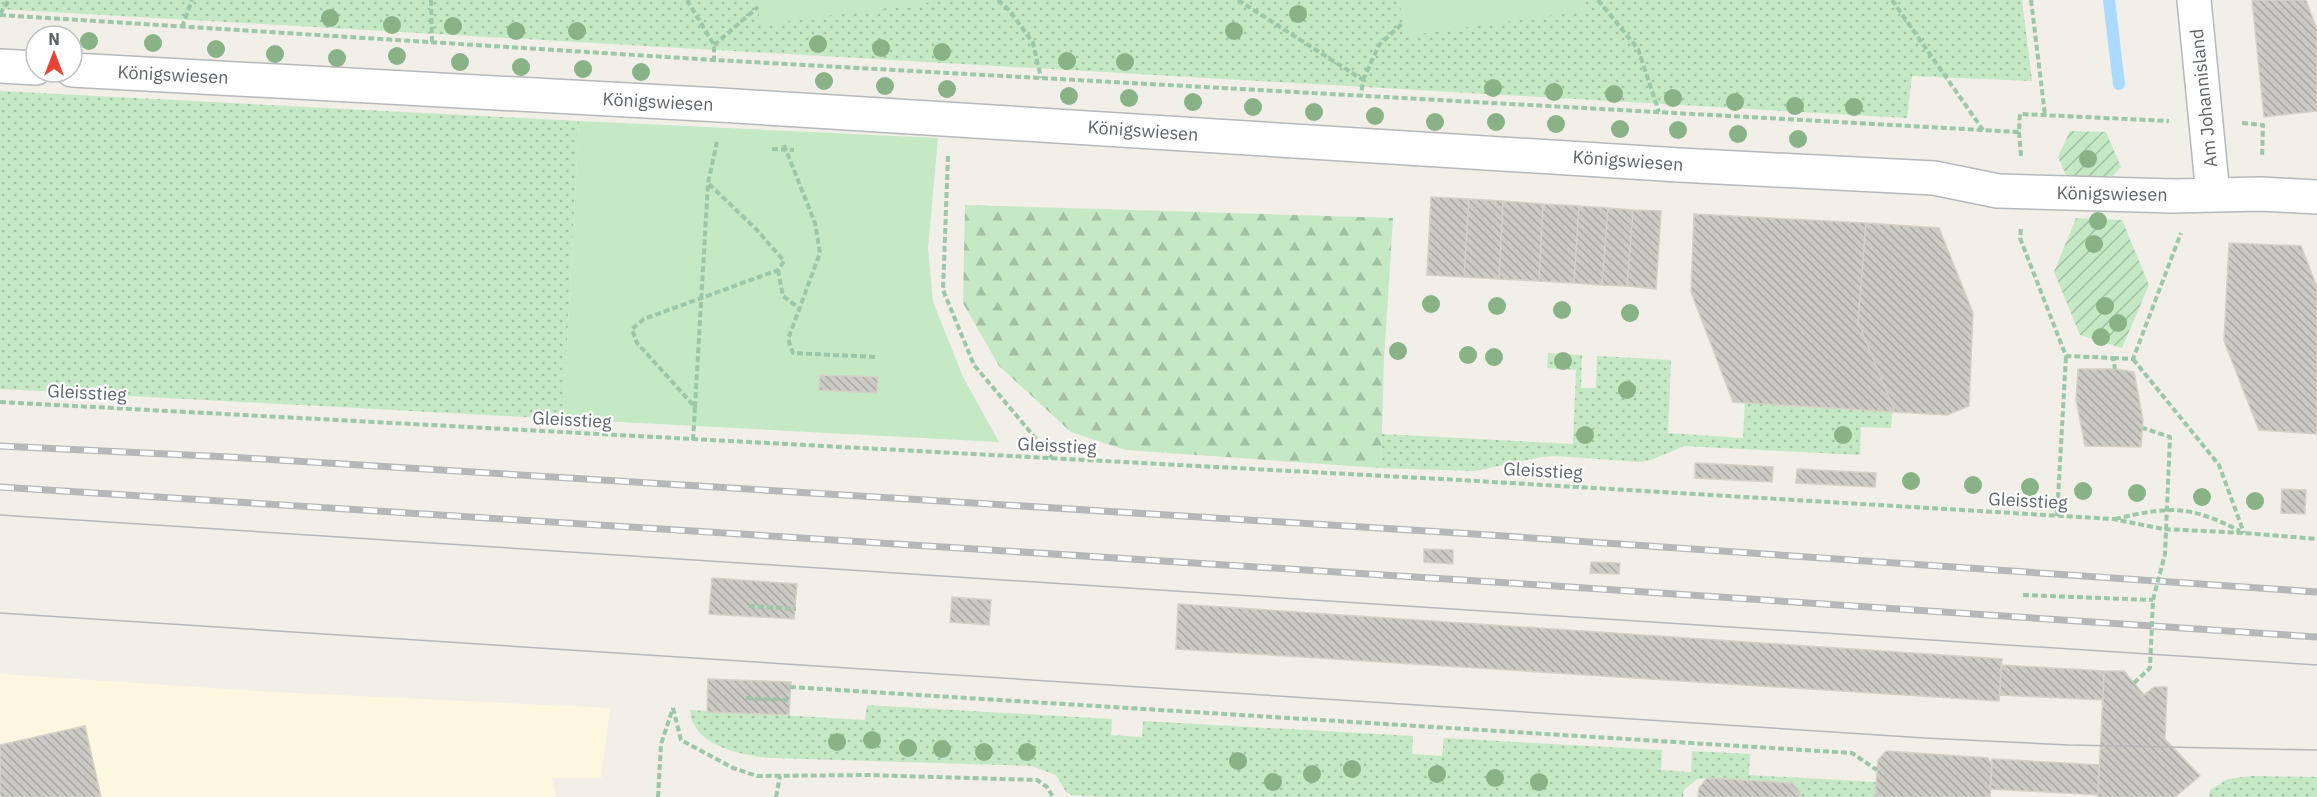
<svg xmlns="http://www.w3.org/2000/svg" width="2317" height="797" font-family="'IBM Plex Sans',sans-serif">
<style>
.commercial{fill:#fef7e0}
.grass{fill:url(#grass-dots)}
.forest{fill:url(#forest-firs)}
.park{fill:#c5e8c5}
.garden{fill:url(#garden-furrows)}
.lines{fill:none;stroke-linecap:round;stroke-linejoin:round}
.stream{stroke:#aadaff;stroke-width:12}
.building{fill:url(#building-back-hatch);stroke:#d6d1c6;stroke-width:1.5}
.street-casing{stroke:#b5b8bc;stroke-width:36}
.path{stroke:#9cc7a9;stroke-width:4;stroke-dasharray:6 3;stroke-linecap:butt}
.street{stroke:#fff;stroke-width:33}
.tram{stroke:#b6b7b8;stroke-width:1.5}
.rail-casing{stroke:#b6b7b8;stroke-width:7}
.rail{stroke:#fff;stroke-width:4.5;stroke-dasharray:14;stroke-linecap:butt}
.path-bridge{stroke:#9cc7a9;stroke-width:4;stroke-dasharray:6 3;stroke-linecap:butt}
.tree{fill:#89b387}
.labels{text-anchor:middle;stroke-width:4.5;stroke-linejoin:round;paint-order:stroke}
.street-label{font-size:18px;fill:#5f6368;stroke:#fff}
</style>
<defs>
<pattern id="grass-dots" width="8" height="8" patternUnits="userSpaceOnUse" patternTransform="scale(1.5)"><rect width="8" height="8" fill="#c5e8c5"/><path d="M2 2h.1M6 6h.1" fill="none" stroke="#a3c0a4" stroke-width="1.8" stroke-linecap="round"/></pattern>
<pattern id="forest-firs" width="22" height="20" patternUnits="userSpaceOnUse" patternTransform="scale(1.5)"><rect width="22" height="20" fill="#c5e8c5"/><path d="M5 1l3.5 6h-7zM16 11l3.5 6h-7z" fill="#a3c0a4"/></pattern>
<pattern id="garden-furrows" width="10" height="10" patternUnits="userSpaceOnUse" patternTransform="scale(1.5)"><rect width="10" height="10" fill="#c5e8c5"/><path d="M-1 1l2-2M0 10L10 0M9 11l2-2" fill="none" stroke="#a3c0a4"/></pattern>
<pattern id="building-back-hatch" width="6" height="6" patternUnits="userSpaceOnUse" patternTransform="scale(1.5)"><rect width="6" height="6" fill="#cccac5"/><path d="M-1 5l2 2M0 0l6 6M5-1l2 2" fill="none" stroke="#a9a8a4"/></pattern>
</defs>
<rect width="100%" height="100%" fill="#f1efe8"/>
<path class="commercial" d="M0,674L272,692L610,708L601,778H552L556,797H0Z"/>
<path class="grass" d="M0,0H2022L2032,81L1912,76L1907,118L0,9Z
M0,91L579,121L563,419L0,389Z
M1548,353L1582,355L1581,388H1596L1597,356L1671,360L1668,433L1743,438L1745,402L1892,412L1891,428L1861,427L1860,455L1684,446L1651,460L1640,462L1556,456L1541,457L1475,471L1381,468L1382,434L1573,444L1576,370L1547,368Z
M867,705L1112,719L1111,735L1142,737L1143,721L1413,736L1412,754L1442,756L1444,738L1662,750L1661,770L1691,772L1692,751L1750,754L1749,775L1876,782L1875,797H1800V792L1792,783L1707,778L1697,779L1684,790L1683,797H1104L1072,795L1066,792L1056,775L1032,766L774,758C744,756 692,747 690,710L865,720Z
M2251,776L2317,777V797H2209L2210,790L2228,779Z"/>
<path class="forest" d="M965,205L1393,218L1384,359L1381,468L1126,450L1071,432L999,366L963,303Z"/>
<path class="park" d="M757,0H948L760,25Z
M1399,0H1583L1584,11L1405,36Z
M579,121L938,138L928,248L933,302L963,377L999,442L563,419Z"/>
<path class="garden" d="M2070,131L2106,132L2121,167L2107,182H2069L2058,157Z
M2076,218L2122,220L2149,285L2122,348L2080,335L2054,272Z"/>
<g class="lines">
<path class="stream" d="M2109,0L2119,84"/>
</g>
<path class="building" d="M2252,0H2306L2317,30V111L2264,117Z
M1431,197L1469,199L1464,277L1427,275Z
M1469,199L1503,201L1499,279L1464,277Z
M1503,201L1543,204L1539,281L1499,279Z
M1543,204L1579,206L1574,283L1539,281Z
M1579,206L1608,208L1602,285L1574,283Z
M1608,208L1633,210L1627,286L1602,285Z
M1633,210L1661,211L1656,289L1627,286Z
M1694,214L1866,223L1858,322L1895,412L1733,402L1691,292Z
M1866,223L1939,228L1973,313L1969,406L1947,415L1895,412L1858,322Z
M2229,243L2301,246L2317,287V434L2259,430L2224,341Z
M2078,369H2115L2134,372L2143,420L2141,447L2085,446L2076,400Z
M820,375L878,377L877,393L819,390Z
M1695,463L1773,467L1772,482L1695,478Z
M1797,469L1876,473L1875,487L1796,483Z
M2282,489L2306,490L2305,514L2281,513Z
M1424,549L1453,550V564L1424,562Z
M1591,562L1620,563L1619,574L1590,573Z
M712,578L797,584L794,619L709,614Z
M952,597L991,600L989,625L950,622Z
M1178,604L2002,659L1999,701L1176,649Z
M2001,665L2104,671L2103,700L2000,695Z
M2104,671H2124L2144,695L2154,687H2167L2165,739L2200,776L2175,797H2098Z
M708,679L791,682L789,715L707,712Z
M85,726L101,797H0V745Z
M1886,751L1988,758L1992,765L1990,797H1875L1878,760Z
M1992,759L2099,765L2098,795L1990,789Z
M1707,778L1792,783L1800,792V797H1698L1699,788Z"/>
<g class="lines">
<defs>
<path id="street" d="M2194,0L2213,195
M0,66L36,68
M72,70L720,105L1679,165L1934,178L1998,191L2173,196L2261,194L2317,197"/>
</defs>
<use href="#street" class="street-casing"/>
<path class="path" d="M431,0L432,43
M687,0L714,45V61
M998,0L1010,11L1033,43L1041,78
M1238,0L1363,80L1361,96
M1598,0L1638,49L1659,112
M1892,0L1983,130
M2031,0L2045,115
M0,14L9,0
M0,15L714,60L2019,132L2020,114L2169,121
M182,27L192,0
M714,45L758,7
M1363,80L1379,45L1403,23
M2242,123L2263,125L2262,157
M2019,132L2021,156
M784,145L815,223L820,253L788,339L793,353L876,357
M772,149L794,150
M948,156L943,290L974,365L1053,459
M2021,229L2020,238L2066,356L2113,358L2115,369
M778,270L783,296L799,308
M2113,358L2133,359L2181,233
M2133,359L2219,465L2244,533
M0,402L1460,480L2113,519L2163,529L2244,533L2317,539
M695,407L708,183L717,142
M693,440L695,407L637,343L632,329L644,319L778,270L784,261L757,230L708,183
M2057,516L2066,356
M2115,519C2171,506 2189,505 2240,531
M2023,595L2153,600
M749,606L796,609
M790,687L1852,753L1877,770
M746,698L790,700
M673,708L681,740L733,768L757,776L867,775L1037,780L1047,787L1053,797
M658,797L661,744L673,708
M776,797L780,776"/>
<use href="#street" class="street"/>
<path class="tram" d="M0,515L2317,665
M0,613L1925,738L2069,745L2317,750"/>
<defs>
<path id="rail" d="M0,446L229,457L1459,533L2317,592
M0,487L1525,584L2317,637"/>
</defs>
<use href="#rail" class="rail-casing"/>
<use href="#rail" class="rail"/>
<path class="path-bridge" d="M2134,683L2150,668L2153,600L2165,554L2170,437L2143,428"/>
</g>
<g class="tree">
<circle cx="1298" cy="14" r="9"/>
<circle cx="330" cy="18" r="9"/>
<circle cx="392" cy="25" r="9"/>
<circle cx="453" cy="26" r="9"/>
<circle cx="516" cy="31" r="9"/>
<circle cx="577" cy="31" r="9"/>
<circle cx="1234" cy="31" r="9"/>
<circle cx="89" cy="41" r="9"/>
<circle cx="153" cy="43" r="9"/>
<circle cx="818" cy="44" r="9"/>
<circle cx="881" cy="48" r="9"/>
<circle cx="216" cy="49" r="9"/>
<circle cx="942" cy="52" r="9"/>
<circle cx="275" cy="54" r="9"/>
<circle cx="397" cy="56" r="9"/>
<circle cx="337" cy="58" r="9"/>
<circle cx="1067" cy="61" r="9"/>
<circle cx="460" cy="62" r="9"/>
<circle cx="1125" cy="62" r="9"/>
<circle cx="521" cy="67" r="9"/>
<circle cx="583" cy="69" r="9"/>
<circle cx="641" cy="72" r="9"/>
<circle cx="824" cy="81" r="9"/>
<circle cx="885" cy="86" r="9"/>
<circle cx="1493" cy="88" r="9"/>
<circle cx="947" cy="89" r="9"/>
<circle cx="1554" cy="92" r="9"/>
<circle cx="1614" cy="94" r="9"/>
<circle cx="1069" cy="96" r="9"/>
<circle cx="1129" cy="98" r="9"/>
<circle cx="1673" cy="98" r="9"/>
<circle cx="1193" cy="102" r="9"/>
<circle cx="1735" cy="102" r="9"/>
<circle cx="1795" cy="106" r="9"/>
<circle cx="1253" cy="107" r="9"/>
<circle cx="1854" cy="107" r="9"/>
<circle cx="1314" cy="112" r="9"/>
<circle cx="1375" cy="116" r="9"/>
<circle cx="1435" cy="122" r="9"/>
<circle cx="1496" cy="122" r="9"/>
<circle cx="1556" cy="124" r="9"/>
<circle cx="1620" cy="129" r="9"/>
<circle cx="1678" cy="130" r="9"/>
<circle cx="1738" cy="134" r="9"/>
<circle cx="1798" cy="139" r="9"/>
<circle cx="2088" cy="159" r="9"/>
<circle cx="2098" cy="221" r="9"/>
<circle cx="2094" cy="244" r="9"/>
<circle cx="1431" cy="304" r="9"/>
<circle cx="1497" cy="306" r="9"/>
<circle cx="2105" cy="306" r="9"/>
<circle cx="1562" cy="310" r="9"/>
<circle cx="1630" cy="313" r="9"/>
<circle cx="2118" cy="323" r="9"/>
<circle cx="2101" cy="337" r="9"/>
<circle cx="1398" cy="351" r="9"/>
<circle cx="1468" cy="355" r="9"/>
<circle cx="1494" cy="357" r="9"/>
<circle cx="1563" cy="361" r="9"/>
<circle cx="1627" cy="390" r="9"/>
<circle cx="1585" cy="435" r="9"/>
<circle cx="1843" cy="435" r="9"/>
<circle cx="1911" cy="481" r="9"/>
<circle cx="1973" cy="485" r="9"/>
<circle cx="2030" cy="487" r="9"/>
<circle cx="2083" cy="491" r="9"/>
<circle cx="2137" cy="493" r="9"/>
<circle cx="2202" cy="497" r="9"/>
<circle cx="2255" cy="501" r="9"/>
<circle cx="872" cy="740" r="9"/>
<circle cx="837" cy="742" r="9"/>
<circle cx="908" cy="748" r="9"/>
<circle cx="942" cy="749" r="9"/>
<circle cx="984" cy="752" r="9"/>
<circle cx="1027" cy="752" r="9"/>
<circle cx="1238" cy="761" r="9"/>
<circle cx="1352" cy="769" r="9"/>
<circle cx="1312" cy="774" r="9"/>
<circle cx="1437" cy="774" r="9"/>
<circle cx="1495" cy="778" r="9"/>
<circle cx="1273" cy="782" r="9"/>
<circle cx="1539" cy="782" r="9"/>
</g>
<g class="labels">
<g class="street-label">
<text transform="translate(173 75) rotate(3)" y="6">Königswiesen</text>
<text transform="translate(2204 98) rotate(-96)" y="6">Am Johannisland</text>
<text transform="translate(658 102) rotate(3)" y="6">Königswiesen</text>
<text transform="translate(1143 131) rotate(4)" y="6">Königswiesen</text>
<text transform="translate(1628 161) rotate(4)" y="6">Königswiesen</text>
<text transform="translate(2112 194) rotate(1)" y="6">Königswiesen</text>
<text transform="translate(87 393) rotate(3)" y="6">Gleisstieg</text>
<text transform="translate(572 420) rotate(3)" y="6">Gleisstieg</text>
<text transform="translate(1057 446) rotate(3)" y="6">Gleisstieg</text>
<text transform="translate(1543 471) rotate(3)" y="6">Gleisstieg</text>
<text transform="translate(2028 501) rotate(3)" y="6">Gleisstieg</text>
</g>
</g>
<g transform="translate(54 54)"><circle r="28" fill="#ffffff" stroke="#bfc1c3" stroke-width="1.5"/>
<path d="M0-4.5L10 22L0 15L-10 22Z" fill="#ea4335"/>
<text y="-9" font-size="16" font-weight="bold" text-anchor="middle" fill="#5f6368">N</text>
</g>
</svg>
